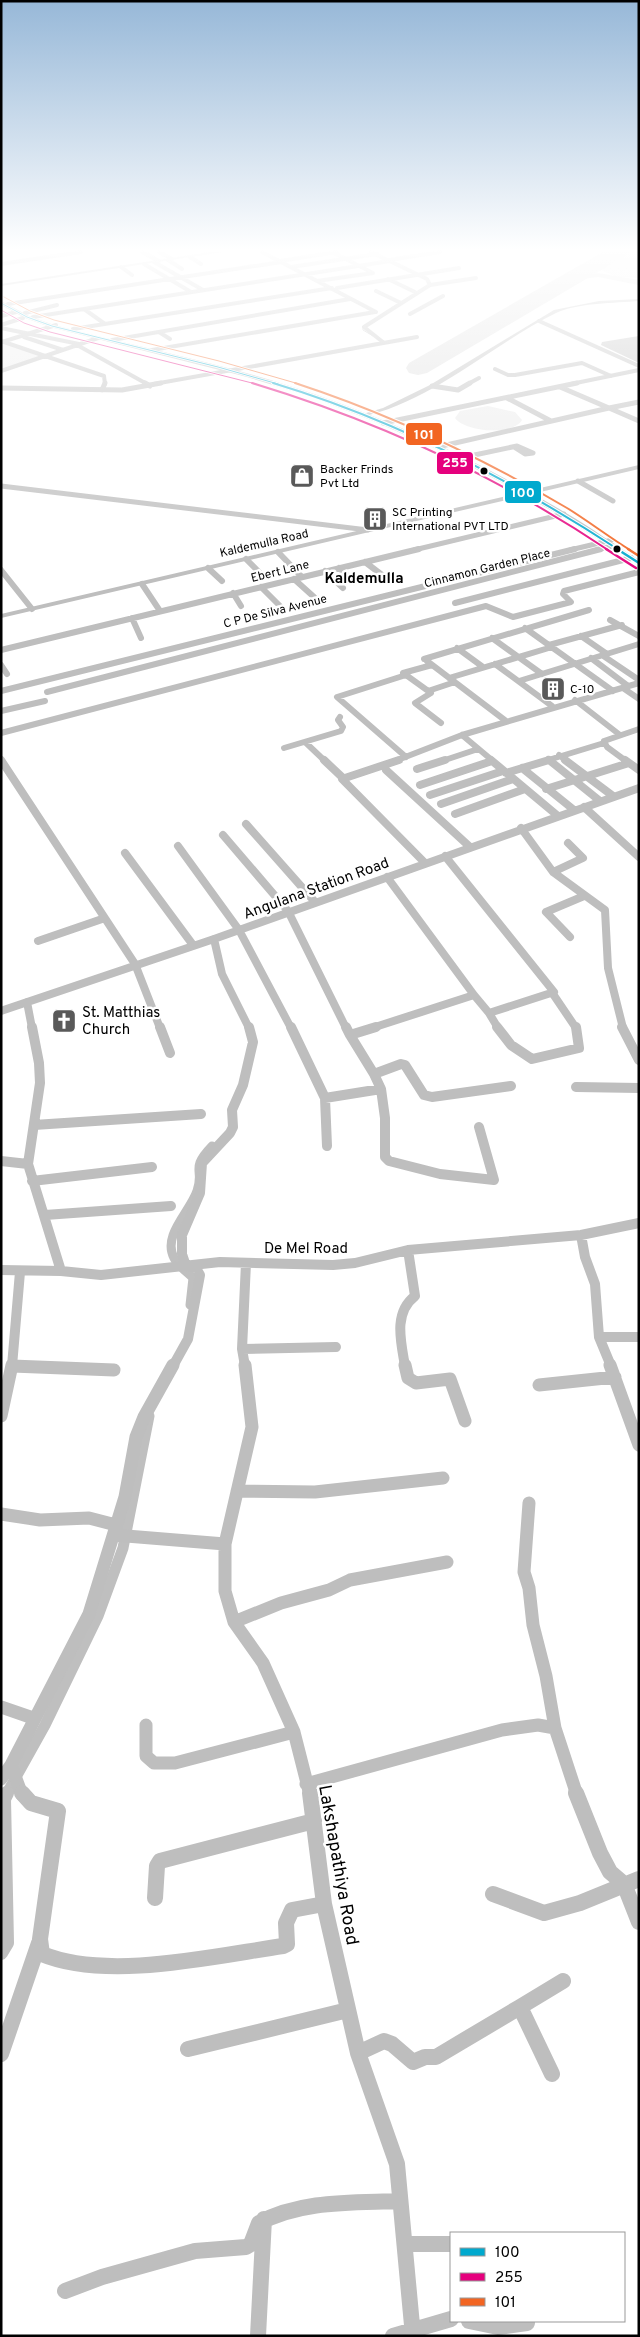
<svg xmlns="http://www.w3.org/2000/svg" width="640" height="2337" font-family="Overpass,sans-serif">
<style>
.green{fill:#ececec}
.water{fill:#bfbfbf}
.lines{fill:none;stroke-linecap:round;stroke-linejoin:round}
.stream{stroke:#bfbfbf;stroke-width:1}
.canal-far2{stroke:#bfbfbf;stroke-width:9}
.canal-far1{stroke:#bfbfbf;stroke-width:11}
.canal{stroke:#bfbfbf;stroke-width:14}
.taxiway{fill:#dedede;fill-rule:evenodd}
.runway{fill:#dedede;fill-rule:evenodd}
.minor-far6{stroke:#bebebe;stroke-width:4}
.minor-far5{stroke:#bebebe;stroke-width:5}
.minor-far4{stroke:#bebebe;stroke-width:6}
.minor-far3{stroke:#bebebe;stroke-width:8}
.minor-far2{stroke:#bebebe;stroke-width:10}
.minor-far1{stroke:#bebebe;stroke-width:13}
.minor{stroke:#bebebe;stroke-width:16}
.major{fill:#bebebe;fill-rule:evenodd}
.highway{fill:#bebebe;fill-rule:evenodd}
.bus-1-far2-casing{stroke:#fff;stroke-width:2.5}
.bus-1-far1-casing{stroke:#fff;stroke-width:4}
.bus-1-casing{stroke:#fff;stroke-width:5}
.bus-2-far2-casing{stroke:#fff;stroke-width:2.5}
.bus-2-far1-casing{stroke:#fff;stroke-width:4}
.bus-2-casing{stroke:#fff;stroke-width:5}
.bus-3-far2-casing{stroke:#fff;stroke-width:2.5}
.bus-3-far1-casing{stroke:#fff;stroke-width:4}
.bus-3-casing{stroke:#fff;stroke-width:5}
.bus-1-far2{stroke:#00a9ce;stroke-width:1}
.bus-1-far1{stroke:#00a9ce;stroke-width:2}
.bus-1{stroke:#00a9ce;stroke-width:2.5}
.bus-2-far2{stroke:#e5007d;stroke-width:1}
.bus-2-far1{stroke:#e5007d;stroke-width:2}
.bus-2{stroke:#e5007d;stroke-width:2.5}
.bus-3-far2{stroke:#f26522;stroke-width:1}
.bus-3-far1{stroke:#f26522;stroke-width:2}
.bus-3{stroke:#f26522;stroke-width:2.5}
.bus-dot{fill:#000;stroke:#fff;stroke-width:2}
.labels{text-anchor:middle;stroke-width:5;stroke-linejoin:round;paint-order:stroke}
.far-poi-label{font-size:12px;fill:#000;stroke:#fff;text-anchor:start}
.far-street-label{font-size:12px;fill:#000;stroke:#fff}
.far-quarter-label{font-size:15px;font-weight:bold;fill:#000;stroke:#fff}
.street-label{font-size:15px;fill:#000;stroke:#fff}
.poi-label{font-size:15px;fill:#000;stroke:#fff;text-anchor:start}
.near-street-label{font-size:18px;fill:#000;stroke:#fff}
.line-badge{stroke:#fff;stroke-width:2}
.badge-label{font-size:14px;text-anchor:middle;font-weight:bold;fill:#fff}
</style>
<rect width="100%" height="100%" fill="#fff"/>
<path class="green" d="M629,252H639V278L617,277L601,270Z
M1,343L42,356L1,369Z
M488,406L515,412L522,420C513,436 465,432 455,418L460,411Z"/>
<path class="water" d="M639,336V363L601,345L602,342Z"/>
<g class="lines">
<path class="stream" d="M139,252L155,261
M373,336L363,330V327L396,305"/>
<path class="canal-far2" d="M190,1305L193,1278C187,1272 178,1266 174,1258C162,1235 190,1212 197,1191C205,1169 189,1170 212,1146"/>
<path class="canal-far1" d="M6,1795L45,1725L98,1616L123,1548L149,1416"/>
<path class="canal" d="M1,1953L7,1943L4,1799L7,1793"/>
<path class="taxiway" d="M598,273L639,280V285L598,277L574,280L570,278L574,276Z"/>
<path class="runway" d="M603,252H628L625,256L427,373L418,375L409,373L406,368L409,363Z"/>
<path class="minor-far6" d="M143,252L159,261
M159,252L172,259
M262,252L376,312
M371,252L427,279L430,285L364,327L384,343
M190,257L201,264
M168,260L182,269
M389,260L440,252
M280,261L337,252
M154,262L203,290
M1,264L81,252
M144,264L191,292
M121,267L132,275
M291,267L377,254
M388,279L415,292
M317,281L373,273L334,253
M430,285L476,278
M337,288L459,268
M376,291L401,303
M8,304L281,262
M84,309L105,324
M25,313L57,305
M410,314L443,296
M1,316L16,312
M33,317L390,261
M539,321L639,366
M1,325L23,318
M1,328L79,344
M73,329L332,288
M159,332L170,339
M24,337L63,350
M112,340L350,299
M1,341L104,376L105,384
M2,342L56,325
M77,345L147,384
M152,350L375,312
M495,369L508,375H515L582,363L611,376
M1,371L98,338
M154,384L417,337
M468,384L479,378
M571,384L639,370"/>
<path class="minor-far5" d="M145,383L150,386
M432,386L458,390L470,383
M560,387L609,408L639,402
M1,388L122,390L161,383
M102,390L105,383
M507,398L551,421
M383,423L577,383
M442,446L609,408L639,421
M465,457L517,446L533,453L525,454L514,447
M578,481L613,501
M1,486L368,530
M414,550L564,514
M570,550L612,540
M596,550L613,546"/>
<path class="minor-far4" d="M278,552L302,577
M246,559L259,572
M365,562L386,578
M208,568L222,581
M339,568L354,582
M1,570L32,609
M325,571L343,588
M294,579L314,597
M142,584L160,611
M261,587L280,606
M233,593L241,606
M455,603L631,558
M132,618L141,638
M610,620L639,636
M525,628L613,691
M581,636L607,654
M492,638L542,674
M549,645L622,625
M457,648L483,667
M1,650L419,549
M602,655L639,680
M591,658L628,686
M424,659L589,610
M427,661L506,721
M495,664L552,706
M1,665L7,674
M406,675L431,693L415,703L441,723
M449,678L552,647
M519,681L639,644
M623,688L639,699
M1,691L575,549
M428,691L455,682
M47,692L601,549
M575,700L620,735
M1,711L45,701
M1,733L486,606L513,617L571,602L563,594L564,591L639,572
M462,735L493,761
M305,742L325,761
M284,748L341,731L343,727L338,720L340,717
M559,755L567,761
M406,757L337,697L406,675L403,673L432,665
M548,759L550,761
M395,761L462,735L639,683
M442,761L478,749
M545,761L604,743
M626,761L607,747L604,741L639,729"/>
<path class="minor-far3" d="M1,760L135,964L160,1028
M324,760L343,778
M399,760L342,779L425,863
M491,760L558,816
M549,760L600,801
M565,760L613,796
M625,760L639,770
M522,768L574,810
M417,769L445,760
M386,770L470,847
M506,773L549,760
M420,785L492,761
M546,789L629,763
M430,795L503,771
M441,804L513,779
M584,807L639,857
M455,814L525,789
M246,824L315,902
M521,828L553,872L605,910L608,968L623,1028
M223,835L288,911L346,1028
M178,846L239,930L291,1028
M125,853L193,945
M445,856L554,992L489,1013L474,995
M553,872L583,858L568,843
M570,937L546,912L584,896
M214,939L222,974L249,1028
M38,941L105,918
M553,994L576,1028
M27,1002L32,1028
M1,1011L214,939L639,788
M489,1013L498,1028
M372,1028L474,995L387,877"/>
<path class="minor-far2" d="M32,1027L39,1063L40,1083L28,1164L61,1271
M160,1027L170,1053
M291,1027L325,1098L381,1089L374,1074
M346,1027L350,1035
M376,1027L350,1035L374,1074L401,1064L405,1065L424,1095L432,1097L511,1086
M497,1027L511,1045L532,1059L579,1048L576,1027
M622,1027L639,1060
M576,1087L639,1088
M381,1089L385,1118V1157L389,1161L440,1174L494,1180L479,1127
M325,1098L327,1146
M34,1125L201,1114
M1,1161L28,1164
M32,1181L152,1167
M45,1215L171,1206
M581,1235L585,1257L595,1284L599,1337L611,1366
M1,1270L61,1271L101,1275L220,1262L333,1265L355,1263L408,1250L581,1235L639,1223
M599,1337H639
M242,1349L336,1347
M12,1366L20,1272
M173,1366L188,1339L200,1275L196,1268L186,1266L182,1254V1235L200,1193L202,1163L230,1133L233,1127L232,1110L243,1085L253,1042L249,1027
M245,1366L242,1349L246,1263
M405,1366C401,1342 393,1313 415,1296L408,1250"/>
<path class="minor-far1" d="M245,1365L252,1427L225,1544V1591L234,1622L263,1663L294,1732L310,1795
M405,1365L408,1378L416,1383L450,1379L465,1421
M610,1365L639,1445
M12,1366L114,1370
M539,1385L615,1377
M1,1416L12,1365
M237,1491L315,1492L443,1478
M529,1503L524,1572L529,1588L533,1625L546,1676L555,1728L577,1795
M1,1514L40,1520L89,1518L116,1525
M114,1535L225,1544
M234,1622L281,1603L329,1590L350,1580L447,1562
M1,1707L33,1718
M146,1725V1756L154,1763H175L294,1732
M11,1765L22,1795
M1,1779L11,1765L89,1614L125,1497L136,1437L144,1417L173,1365
M306,1784L502,1730L538,1725L555,1728"/>
<path class="minor" d="M22,1793L31,1803L58,1811L40,1939L42,1954C107,1981 214,1956 283,1946L287,1944L286,1923L292,1910L324,1904
M310,1793L324,1904L358,2053L397,2164L413,2336
M576,1793L600,1853L610,1872L624,1884L639,1922
M493,1894L544,1913L580,1903L639,1879
M155,1898L157,1866L160,1861L314,1821
M520,2007L563,1981
M188,2049L348,2010
M358,2053L384,2041L392,2044L413,2062L425,2057H436L520,2007L552,2074
M1,2054L39,1943
M405,2244H451
M65,2291L102,2277L195,2251L246,2247L251,2244L259,2223C302,2200 352,2203 399,2201
M469,2321L498,2327L527,2323
M258,2336L264,2219
M393,2336L451,2319"/>
<path class="major" d="M210,252H223L1,286V284Z
M639,299V301C615,303 577,303 556,313C493,344 438,397 369,415L366,413L383,408L430,385L554,310L599,301Z
M639,465V469L1,618V614Z"/>
<path class="highway" d="M1,301L29,316L54,325C141,348 231,365 317,395C403,425 487,466 566,513C591,527 614,545 639,560V565L570,521L501,482L439,450L376,422L312,397L247,377L50,327L25,318L1,305Z"/>
<defs>
<path id="bus-1-far2" d="M1,303L27,317L52,326L218,367L278,384"/>
<path id="bus-1-far1" d="M273,383C396,420 512,480 619,550"/>
<path id="bus-1" d="M617,549L639,563"/>
<path id="bus-2-far2" d="M1,310L24,323L50,332L256,384"/>
<path id="bus-2-far1" d="M252,383C378,421 499,477 608,550"/>
<path id="bus-2" d="M606,549L636,568"/>
<path id="bus-3-far2" d="M4,297L30,311L54,320L219,361L299,384"/>
<path id="bus-3-far1" d="M295,383C390,414 482,458 567,508C588,521 609,537 630,550"/>
<path id="bus-3" d="M628,549L639,556"/>
</defs>
<use href="#bus-1-far2" class="bus-1-far2-casing"/>
<use href="#bus-1-far1" class="bus-1-far1-casing"/>
<use href="#bus-1" class="bus-1-casing"/>
<use href="#bus-2-far2" class="bus-2-far2-casing"/>
<use href="#bus-2-far1" class="bus-2-far1-casing"/>
<use href="#bus-2" class="bus-2-casing"/>
<use href="#bus-3-far2" class="bus-3-far2-casing"/>
<use href="#bus-3-far1" class="bus-3-far1-casing"/>
<use href="#bus-3" class="bus-3-casing"/>
<use href="#bus-1-far2" class="bus-1-far2"/>
<use href="#bus-1-far1" class="bus-1-far1"/>
<use href="#bus-1" class="bus-1"/>
<use href="#bus-2-far2" class="bus-2-far2"/>
<use href="#bus-2-far1" class="bus-2-far1"/>
<use href="#bus-2" class="bus-2"/>
<use href="#bus-3-far2" class="bus-3-far2"/>
<use href="#bus-3-far1" class="bus-3-far1"/>
<use href="#bus-3" class="bus-3"/>
</g>
<linearGradient id="sky" x2="0" y2="1"><stop stop-color="#97b8d8"/><stop offset="0.43" stop-color="#fff"/><stop offset="1" stop-color="#fff" stop-opacity="0"/></linearGradient>
<rect width="640" height="580" fill="url(#sky)"/>
<defs>
<symbol id="shop-square" viewBox="-11 -11 22 22"><rect x="-9" y="-9" width="18" height="18" rx="4" fill="#595959" stroke="#fff"/><path d="M-5-2.5h2.3a2.7 3.5 0 0 1 5.4 0H5L5.5 6h-11ZM-1.5-2.5h3a1.5 2.3 0 0 0-3 0Z" fill="#fff"/></symbol>
<symbol id="building-square" viewBox="-11 -11 22 22"><rect x="-9" y="-9" width="18" height="18" rx="4" fill="#595959" stroke="#fff"/><path d="M-4-6H4V6H1V3H-1V6H-4ZM-2.5-4.3h1.7v1.8h-1.7ZM.8-4.3h1.7v1.8H.8ZM-2.5-1h1.7V.8h-1.7ZM.8-1h1.7V.8H.8Z" fill="#fff"/></symbol>
<symbol id="church-square" viewBox="-11 -11 22 22"><rect x="-9" y="-9" width="18" height="18" rx="4" fill="#595959" stroke="#fff"/><path d="M-1.2-6h2.4v3.5h3.3v2.4h-3.3V6h-2.4V-.1h-3.3v-2.4h3.3Z" fill="#fff"/></symbol>
</defs>
<g fill-rule="evenodd">
<use href="#shop-square" x="288" y="462" width="28" height="28"/>
<use href="#building-square" x="361" y="505" width="28" height="28"/>
<use href="#building-square" x="539" y="675" width="28" height="28"/>
<use href="#church-square" x="50" y="1007" width="28" height="28"/>
</g>
<g class="bus-dot">
<circle cx="484" cy="471" r="4.5"/>
<circle cx="617" cy="549" r="4.5"/>
</g>
<g class="labels">
<g class="far-poi-label">
<text x="320" y="473">Backer Frinds<tspan x="320" dy="14">Pvt Ltd</tspan></text>
<text x="392" y="516">SC Printing<tspan x="392" dy="14">International PVT LTD</tspan></text>
<text x="570" y="693">C-10</text>
</g>
<g class="far-street-label">
<text transform="translate(264 543) rotate(-13)" y="4">Kaldemulla Road</text>
<text transform="translate(487 568) rotate(-14)" y="4">Cinnamon Garden Place</text>
<text transform="translate(280 571) rotate(-14)" y="4">Ebert Lane</text>
<text transform="translate(275 611) rotate(-14)" y="4">C P De Silva Avenue</text>
</g>
<g class="far-quarter-label">
<text x="364" y="583">Kaldemulla</text>
</g>
<g class="street-label">
<text transform="translate(316 888) rotate(-20)" y="5">Angulana Station Road</text>
<text x="306" y="1253">De Mel Road</text>
</g>
<g class="poi-label">
<text x="82" y="1017">St. Matthias<tspan x="82" dy="17">Church</tspan></text>
</g>
<g class="near-street-label">
<text transform="translate(339 1865) rotate(80)" y="6">Lakshapathiya Road</text>
</g>
</g>
<g class="line-badge">
<rect x="405" y="422" width="38" height="24" rx="5" fill="#f26522"/>
<rect x="436" y="451" width="38" height="24" rx="5" fill="#e5007d"/>
<rect x="504" y="480" width="38" height="24" rx="5" fill="#00a9ce"/>
</g>
<g class="badge-label">
<text x="424" y="439">101</text>
<text x="455" y="467">255</text>
<text x="523" y="497">100</text>
</g>
<rect width="640" height="2337" fill="none" stroke="#000000" stroke-width="5"/>
<rect x="450" y="2232" width="175" height="90" fill="#ffffff" stroke="#999999"/>
<rect x="460" y="2248" width="25" height="8" fill="#00a9ce" stroke="#999999"/>
<text x="495" y="2257" font-size="15" fill="#000000">100</text>
<rect x="460" y="2273" width="25" height="8" fill="#e5007d" stroke="#999999"/>
<text x="495" y="2282" font-size="15" fill="#000000">255</text>
<rect x="460" y="2298" width="25" height="8" fill="#f26522" stroke="#999999"/>
<text x="495" y="2307" font-size="15" fill="#000000">101</text>
</svg>
